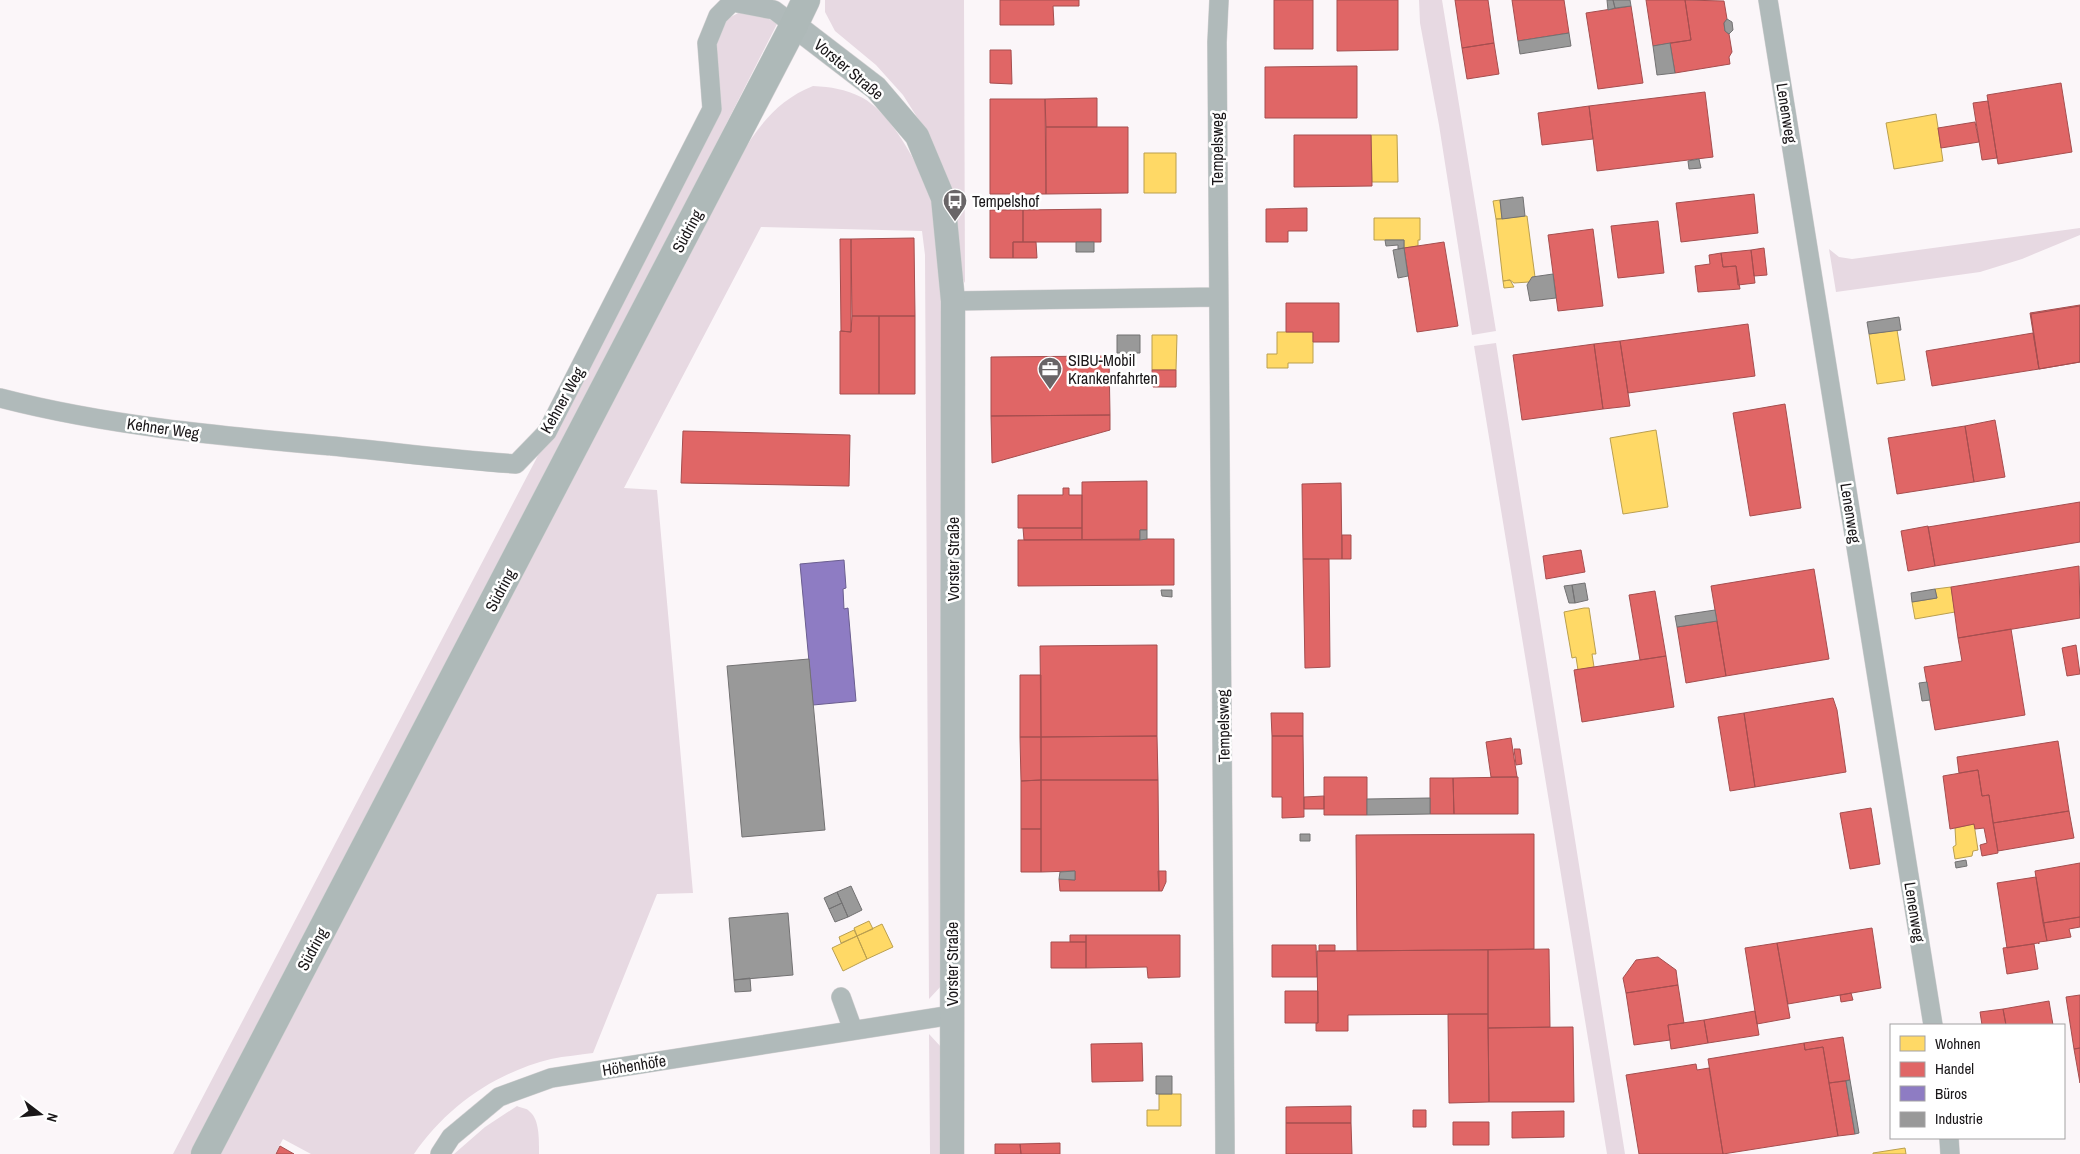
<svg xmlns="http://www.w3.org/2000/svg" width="2080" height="1154" font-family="'Archivo Narrow',sans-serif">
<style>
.green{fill:#e7d9e2}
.homes{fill:#ffd966;stroke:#ba9f4f}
.shops{fill:#e06666;stroke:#a54e4f}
.offices{fill:#8e7cc3;stroke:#6b5e90}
.industry{fill:#999;stroke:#737273}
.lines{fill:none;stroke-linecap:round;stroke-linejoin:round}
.minor-casing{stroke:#d6d3d5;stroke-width:20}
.tertiary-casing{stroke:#d6d3d5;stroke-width:25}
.secondary-casing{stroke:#d6d3d5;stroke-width:29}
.minor{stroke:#b0baba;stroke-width:19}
.tertiary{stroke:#b0baba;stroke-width:24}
.secondary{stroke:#aeb9b8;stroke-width:28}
.labels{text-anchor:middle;stroke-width:5;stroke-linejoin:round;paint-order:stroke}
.street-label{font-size:16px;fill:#1a1719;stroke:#fff}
.poi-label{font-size:16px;fill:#1a1719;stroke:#fff;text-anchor:start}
</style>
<rect width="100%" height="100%" fill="#fbf6f9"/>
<path class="green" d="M825,0H964L965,283L960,275L924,128L903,95L876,65L835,31L825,12Z
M1419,0H1442L1496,331L1472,335L1439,125L1420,23Z
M742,11L758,12L777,24L547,477L195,1154H173L719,109L720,88L714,42L723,21Z
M813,86C832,87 844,89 861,97C895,114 931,185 937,222C941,246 941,273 943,298L942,985L929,999L925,255L922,231L761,227L624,488L657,490L693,893L657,894L593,1053C580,1055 565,1056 551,1059C495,1073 447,1106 414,1154H311L283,1139L275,1154H215L721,190C745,148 765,105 813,86Z
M2080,228V235L2022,259L1980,272L1836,292L1829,249L1839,257L1852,259Z
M1496,343L1625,1154H1607L1474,346Z
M929,1034L941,1047L942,1154H930Z
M517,1106C521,1108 527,1108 529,1111C540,1119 539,1141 539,1154H454L485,1127Z"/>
<path class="homes" d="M1936,114L1943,161L1894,169L1886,123Z
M1371,135H1397L1398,182H1372Z
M1144,153H1176V193H1144Z
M1500,200L1502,219H1496L1493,201Z
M1527,216L1535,277L1529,282L1514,283L1510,280L1503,281L1496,219Z
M1374,218H1420V240H1418V246L1404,248V240H1374Z
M1510,280L1514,287L1504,288L1503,281Z
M1897,330L1905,380L1877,384L1869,334Z
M1277,332H1313V363H1288V368H1267V354H1277Z
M1152,335H1177L1176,370H1152Z
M1656,430L1668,507L1623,514L1610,438Z
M1951,587L1955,612L1915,619L1912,602L1937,598L1935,589Z
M1584,608H1589L1596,654H1592L1594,667L1578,670L1576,657L1572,658L1564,612Z
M1974,824L1978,850L1973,851L1972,856L1955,859L1953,847L1956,845L1955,828Z
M869,921L873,929L857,936L854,928Z
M882,924L893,947L867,959L857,936Z
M854,930L857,936L841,943L839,937Z
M857,936L867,959L843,971L832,948Z
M1159,1094H1181V1126H1147V1110H1159Z
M1905,1148L1906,1154H1873V1153Z"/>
<path class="shops" d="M1000,0H1079V6H1053L1054,25H1000Z
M1274,0H1313V49H1274Z
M1337,0H1398V50L1337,51Z
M1455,0H1488L1494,43L1462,48Z
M1512,0H1564L1569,33L1518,41Z
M1646,0H1685L1691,40L1653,46Z
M1685,0L1724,1L1727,19L1724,23L1725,31L1729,34L1732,52L1729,57L1730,64L1675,73L1670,43L1691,40Z
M1631,6L1643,83L1598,89L1586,13Z
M1494,43L1499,74L1467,79L1462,48Z
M990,50H1011L1012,84L990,83Z
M1357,66V118H1265V67Z
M2061,83L2072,152L1998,164L1987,95Z
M1705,92L1713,157L1597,171L1589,106Z
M1097,98V127H1046L1045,99Z
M990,99H1045L1046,194H990Z
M1988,101L1997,158L1982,160L1973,103Z
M1589,106L1593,139L1542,145L1538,113Z
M1975,122L1979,142L1941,148L1938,128Z
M1046,127H1128V193L1046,194Z
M1294,135H1371L1372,186L1294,187Z
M1754,194L1758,233L1681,242L1676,203Z
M1307,208V231H1288V242H1266V209Z
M1101,209V242H1023V210Z
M990,210H1023V242H1013V258H990Z
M1658,221L1664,273L1618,278L1611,226Z
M1593,229L1603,306L1558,311L1548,235Z
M914,238L915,316H852L851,239Z
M840,239H851V332L841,331Z
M1013,242H1036L1037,258H1013Z
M1444,242L1458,326L1417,332L1404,248Z
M1764,248L1767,275L1754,276L1751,250Z
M1751,250L1755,283L1738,285L1736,266L1723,267L1721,253Z
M1721,253L1723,267L1736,266L1740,289L1698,292L1695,266L1710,264L1709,255Z
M1286,303H1339V342H1313V332H1286Z
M2080,305V362L2039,369L2030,313Z
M2080,306V362L2039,369L2031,314Z
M852,316H879V394H840V331L851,332Z
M879,316H915V394H879Z
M1748,324L1755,376L1628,393L1620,341Z
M2033,333L2039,369L1932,386L1926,351Z
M1620,341L1630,406L1603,409L1594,344Z
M1594,344L1603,409L1522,420L1513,355Z
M1109,356L1110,415L991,416V357Z
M1152,370H1176V387H1153Z
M1785,404L1801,508L1750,516L1733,413Z
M1110,415V430L992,463L991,416Z
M1995,420L2005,477L1974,482L1965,426Z
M1965,426L1974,482L1897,494L1888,438Z
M683,431L850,435L849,486L681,483Z
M1147,481V530H1140V540H1082V482Z
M1341,483L1342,559H1303L1302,484Z
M1063,488H1069V495H1082V528H1018V495H1063Z
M2080,502V542L1935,566L1928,527Z
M1928,526L1935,566L1908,571L1901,531Z
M1023,528H1082V540H1024Z
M1342,535H1351V559H1342Z
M1147,539H1174V585L1018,586V540Z
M1581,550L1585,572L1546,579L1543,556Z
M1303,559H1329L1330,667L1305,668Z
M2079,566L2080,618L1958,638L1951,587Z
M1814,569L1829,659L1726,676L1711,586Z
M1655,591L1666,656L1640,660L1629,595Z
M1717,621L1726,676L1686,683L1677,627Z
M2011,629L2025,715L1935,730L1924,667L1962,661L1958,638Z
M1157,645V736L1041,737L1040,646Z
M2076,645L2080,674L2067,676L2062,648Z
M1666,656L1674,707L1582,722L1574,670Z
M1020,675H1041V737H1020Z
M1833,698L1837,710L1846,772L1755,787L1744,713Z
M1271,713H1303V736H1272Z
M1744,713L1755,787L1730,791L1718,717Z
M1157,736L1158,780H1041V737Z
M1272,736H1303L1304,817L1282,818V797H1272Z
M1020,737H1041V780L1021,781Z
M1511,738L1517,777H1491L1486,742Z
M2058,741L2069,811L1993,823L1989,795L1982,796L1978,770L1959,773L1957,757Z
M1514,749H1520L1522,764L1516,765Z
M1978,770L1982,796L1989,795L1998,853L1982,856L1980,845L1987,843L1984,828L1975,829L1974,824L1950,829L1943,776Z
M1324,777H1367V815H1324Z
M1518,777V814H1454L1453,778Z
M1430,778H1453L1454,814H1430Z
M1041,780H1158L1159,891H1060L1059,879L1075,880V871L1041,872Z
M1041,780V829H1021V781Z
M1324,796V809H1304V797Z
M1871,808L1880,864L1850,869L1840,813Z
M2069,811L2074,838L1998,851L1993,823Z
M1021,829H1041V872H1021Z
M1534,834V949L1357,951L1356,835Z
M2080,863V917L2043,923L2035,871Z
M1158,871H1166V882L1162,891H1159Z
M2036,877L2047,941L2039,942V944L2038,943L2007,948L1997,883Z
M2080,917V927L2069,929L2071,937L2047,941L2043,923Z
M1872,928L1881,988L1788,1004L1777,943Z
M1070,935H1086V942H1070Z
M1086,935H1180V977L1148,978L1147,967L1086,968Z
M1051,942H1086V968H1051Z
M1777,943L1790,1018L1757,1024L1745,948Z
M2034,944L2038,969L2007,974L2003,948Z
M1272,945H1316L1317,977H1272Z
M1319,945H1335V951H1319Z
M1549,949L1550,1027L1488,1028V950Z
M1488,950V1014L1348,1015V1031H1316V1023H1318L1317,951Z
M1658,957L1676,970L1678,985L1626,993L1623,978L1636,960Z
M1678,985L1684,1023L1668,1025L1670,1040L1634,1045L1626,993Z
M1285,991H1318V1023H1285Z
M1851,993L1853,1000L1841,1002L1840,995Z
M2080,995V1048L2074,1049L2066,997Z
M2049,1001L2053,1025H2006L2003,1009Z
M2003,1009L2006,1025H1982L1980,1012Z
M1755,1011L1759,1035L1708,1043L1704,1020Z
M1448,1014H1488L1489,1102L1449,1103Z
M1704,1020L1708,1043L1671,1049L1668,1025Z
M1573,1027L1574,1102H1489L1488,1028Z
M1843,1037L1850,1080L1829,1083L1823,1047L1805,1050L1804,1043Z
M1142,1043L1143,1081L1092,1082L1091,1044Z
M1804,1043L1805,1050L1823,1047L1838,1136L1723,1154L1708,1059Z
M2080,1048V1083L2074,1049Z
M1696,1064L1697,1070L1709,1068L1723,1154H1639L1626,1075Z
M1846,1081L1855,1134L1838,1136L1829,1083Z
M1351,1106V1123H1286V1107Z
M1413,1110H1426V1127H1413Z
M1564,1111V1137L1512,1138V1112Z
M1453,1122H1489V1145H1453Z
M1286,1123H1351L1352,1154H1286Z
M1060,1143V1154H1021L1020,1144Z
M995,1144H1020L1021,1154H995Z
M280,1146L294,1154H276Z"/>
<path class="offices" d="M844,560L846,588L843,589L844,609L848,608L856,701L813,705L800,564Z"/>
<path class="industry" d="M1607,0H1613L1615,8L1608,10Z
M1613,0H1630L1631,6L1615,8Z
M1727,19L1732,22L1733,30L1729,34L1725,31L1724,23Z
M1569,33L1571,46L1520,54L1518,41Z
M1670,43L1675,73L1657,75L1653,46Z
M1699,159L1701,168L1689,169L1688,161Z
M1523,197L1525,216L1502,219L1500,200Z
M1385,240H1404V248L1398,249V245L1386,246Z
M1076,242H1094V252H1076Z
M1404,248L1408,276L1398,278L1393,250Z
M1553,274L1556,298L1530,301L1527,285L1532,277Z
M1899,317L1901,330L1869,334L1867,322Z
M1117,335H1140V353H1117Z
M1140,530H1147V539L1140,540Z
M1585,583L1588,600L1575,603L1572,585Z
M1572,585L1575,603H1569L1564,586Z
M1935,589L1937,598L1912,602L1911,593Z
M1161,590H1172V597L1162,596Z
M1715,610L1717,621L1677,627L1675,616Z
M809,659L825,830L742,837L727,666Z
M1927,682L1930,700L1922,701L1919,683Z
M1430,798V814L1367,815V799Z
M1300,834H1310V841H1300Z
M1966,860L1967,866L1956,868L1955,862Z
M1075,871V880L1059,879L1060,872Z
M851,886L862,910L848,917L837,892Z
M837,892L842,903L829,909L824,898Z
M842,903L848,917L835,922L829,909Z
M788,913L793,975L734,980L729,918Z
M750,978L751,991L735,992L734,980Z
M1156,1076H1172V1094H1156Z
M1850,1080L1859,1133L1855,1134L1846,1081Z"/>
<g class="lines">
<defs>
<path id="minor" d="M1219,0L1217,42C1219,412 1224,783 1225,1154
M1768,0L1933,1025
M953,301L1217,297
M0,398C108,426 221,436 332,446C394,452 455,460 516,464L547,432L712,109L707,43L718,16L732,2L774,10L794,25
M841,997L853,1030
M1949,1138L1950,1154
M440,1154L451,1137L499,1097L551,1078L952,1015"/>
<path id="tertiary" d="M794,25L876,88L917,136L943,198L953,301L952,1154"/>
<path id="secondary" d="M205,1154L794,25L806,0"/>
</defs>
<use href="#minor" class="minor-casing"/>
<use href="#tertiary" class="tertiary-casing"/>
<use href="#secondary" class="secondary-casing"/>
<use href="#minor" class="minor"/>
<use href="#tertiary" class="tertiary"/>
<use href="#secondary" class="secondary"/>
</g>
<defs>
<symbol id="bus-pin" viewBox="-11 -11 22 30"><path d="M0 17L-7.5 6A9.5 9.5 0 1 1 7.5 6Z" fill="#696567" stroke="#fff"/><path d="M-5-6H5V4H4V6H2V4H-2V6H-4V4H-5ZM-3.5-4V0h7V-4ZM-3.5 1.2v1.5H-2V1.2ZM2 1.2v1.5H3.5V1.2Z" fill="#fff"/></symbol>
<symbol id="office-pin" viewBox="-11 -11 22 30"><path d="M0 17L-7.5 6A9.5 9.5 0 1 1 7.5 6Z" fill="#696567" stroke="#fff"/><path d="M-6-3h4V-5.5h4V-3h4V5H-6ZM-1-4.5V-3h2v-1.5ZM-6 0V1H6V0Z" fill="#fff"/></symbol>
</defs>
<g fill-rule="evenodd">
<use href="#bus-pin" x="941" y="187" width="28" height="38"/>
<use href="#office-pin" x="1036" y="355" width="28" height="38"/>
</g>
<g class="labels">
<g class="street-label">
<text transform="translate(849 69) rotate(40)" y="6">Vorster Straße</text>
<text transform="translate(1787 113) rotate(81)" y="6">Lenenweg</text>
<text transform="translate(1217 149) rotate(-90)" y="6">Tempelsweg</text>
<text transform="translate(687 231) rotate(-62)" y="6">Südring</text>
<text transform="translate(562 400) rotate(-61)" y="6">Kehner Weg</text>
<text transform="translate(163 428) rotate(8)" y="6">Kehner Weg</text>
<text transform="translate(1851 513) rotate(81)" y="6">Lenenweg</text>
<text transform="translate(953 559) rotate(-90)" y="6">Vorster Straße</text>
<text transform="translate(500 590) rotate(-62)" y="6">Südring</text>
<text transform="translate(1223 726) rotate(-91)" y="6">Tempelsweg</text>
<text transform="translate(1915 912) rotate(81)" y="6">Lenenweg</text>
<text transform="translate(312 949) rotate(-62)" y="6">Südring</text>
<text transform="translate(952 964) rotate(-90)" y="6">Vorster Straße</text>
<text transform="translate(634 1065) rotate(-9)" y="6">Höhenhöfe</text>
</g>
<g class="poi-label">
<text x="972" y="207">Tempelshof</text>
<text x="1068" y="366">SIBU-Mobil<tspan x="1068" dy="18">Krankenfahrten</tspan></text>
</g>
</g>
<rect x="1890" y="1024" width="175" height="115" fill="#ffffff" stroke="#a3a2a3"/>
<rect x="1900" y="1036" width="25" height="15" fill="#ffd966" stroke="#a3a2a3"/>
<text x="1935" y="1049" font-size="15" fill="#1a1719">Wohnen</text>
<rect x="1900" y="1062" width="25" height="15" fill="#e06666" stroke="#a3a2a3"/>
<text x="1935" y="1074" font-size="15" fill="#1a1719">Handel</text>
<rect x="1900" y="1086" width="25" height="15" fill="#8e7cc3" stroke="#a3a2a3"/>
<text x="1935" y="1099" font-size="15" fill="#1a1719">Büros</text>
<rect x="1900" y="1112" width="25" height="15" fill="#999999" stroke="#a3a2a3"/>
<text x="1935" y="1124" font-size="15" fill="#1a1719">Industrie</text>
<g transform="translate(40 1114) rotate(106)" stroke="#ffffff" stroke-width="4" paint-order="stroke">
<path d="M0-4L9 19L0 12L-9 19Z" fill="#1a1719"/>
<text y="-8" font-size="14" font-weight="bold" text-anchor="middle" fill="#1a1719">N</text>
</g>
</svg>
